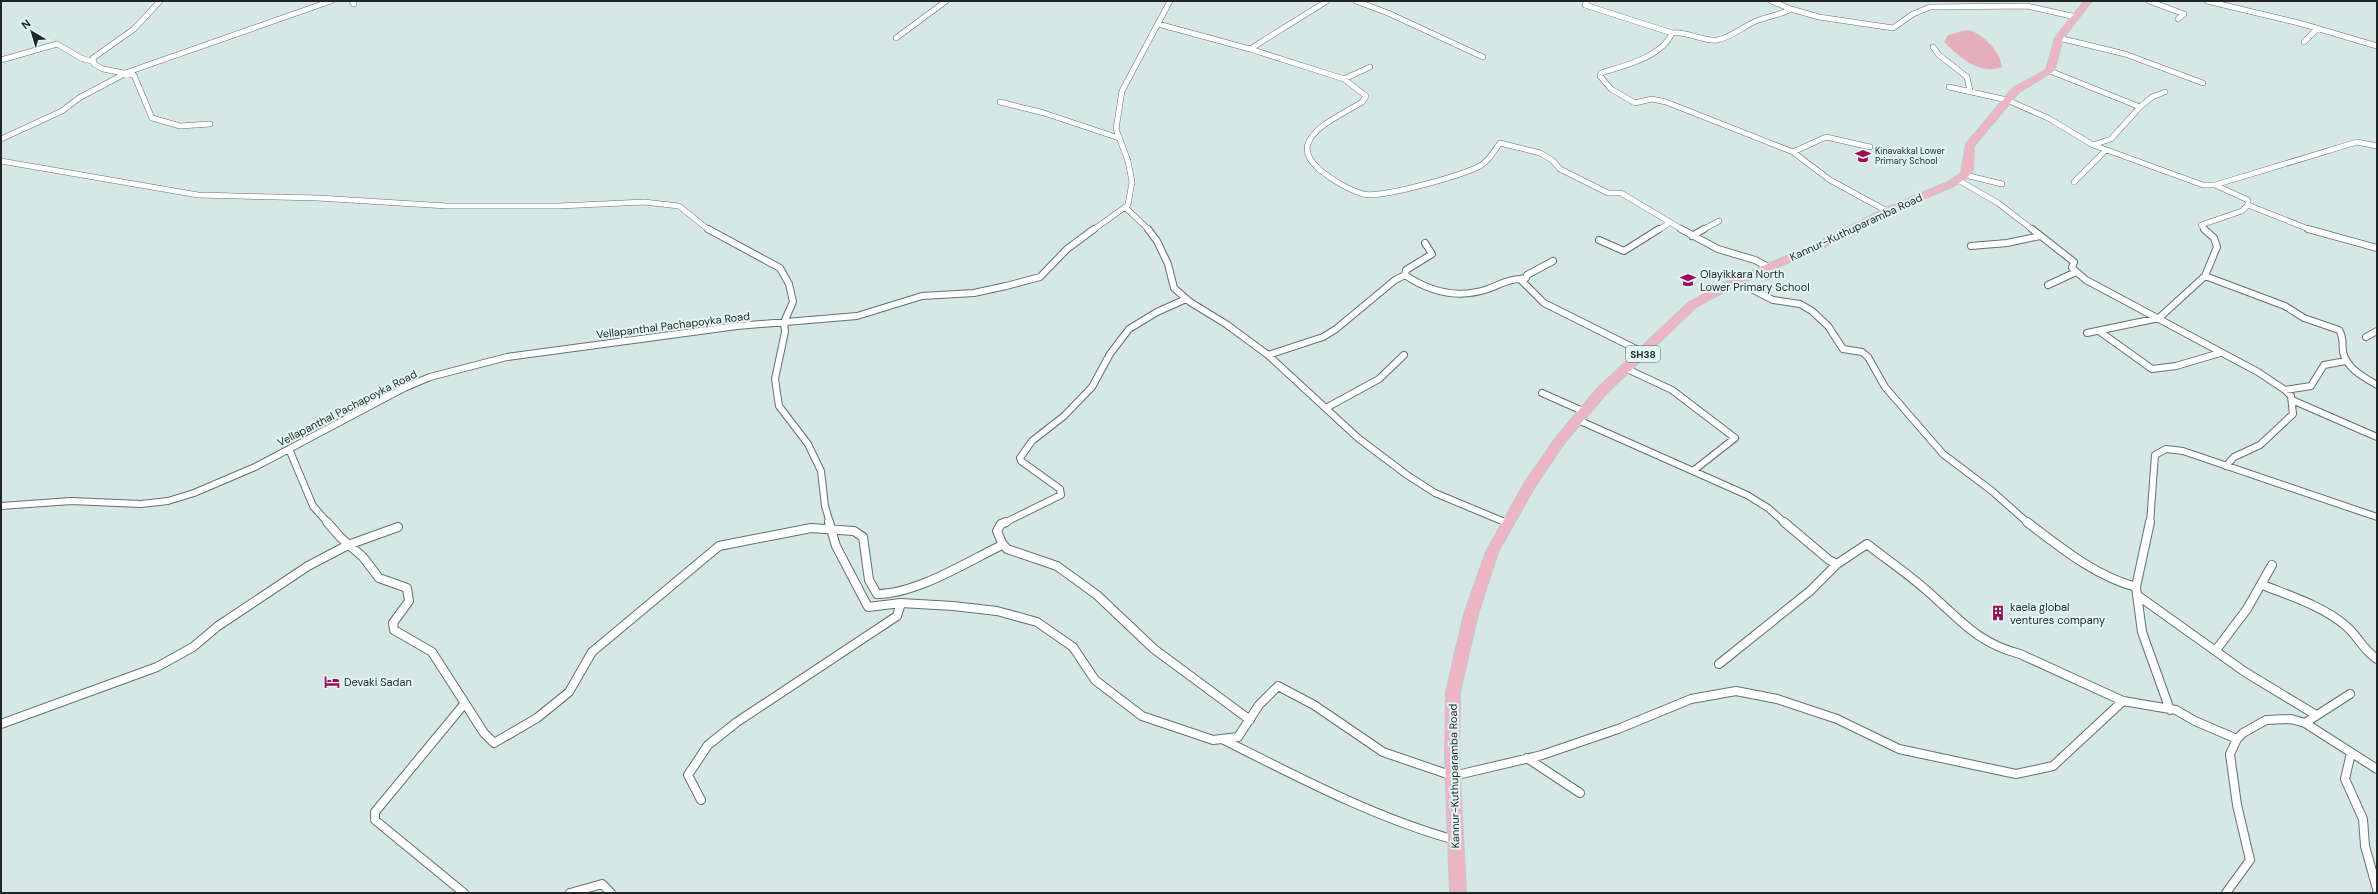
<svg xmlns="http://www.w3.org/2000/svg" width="2378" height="894" font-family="'DM Sans',sans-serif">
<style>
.green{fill:#e5aebd}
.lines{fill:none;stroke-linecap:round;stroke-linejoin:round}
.street-far2-casing{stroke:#617270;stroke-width:6}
.street-far1-casing{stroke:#617270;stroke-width:8}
.street-casing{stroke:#617270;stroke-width:10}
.primary-casing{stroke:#c5c7c7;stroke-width:2}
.street-far2{stroke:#fff;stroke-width:5}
.street-far1{stroke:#fff;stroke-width:6}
.street{stroke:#fff;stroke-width:8}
.primary{fill:#ebb5c6;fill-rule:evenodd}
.labels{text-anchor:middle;stroke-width:4;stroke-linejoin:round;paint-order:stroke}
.far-poi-label{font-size:9px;fill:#1f2626;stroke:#e3f5f4;text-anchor:start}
.shield{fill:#e3f5f4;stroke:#5a6464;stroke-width:1}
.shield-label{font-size:10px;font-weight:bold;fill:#1f2626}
.street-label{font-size:11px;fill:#1f2626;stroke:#e3f5f4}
.poi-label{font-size:11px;fill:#1f2626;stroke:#e3f5f4;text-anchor:start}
</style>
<rect width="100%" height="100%" fill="#d5e8e6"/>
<path class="green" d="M1967,30C1982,32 2001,52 2002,67C1979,76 1959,56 1944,42L1948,35Z"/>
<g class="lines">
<defs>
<path id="street-far2" d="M160,1L134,29L93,58L94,64L103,69L134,75L152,118L180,126L210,124
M352,1L354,4
M1356,1L1388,13L1483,57
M1587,1L1585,5L1672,33C1687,31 1704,42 1717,40C1733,37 1744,25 1759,20C1770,16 1780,15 1791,9L1819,17L1893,28L1913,14L1930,7L2027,6L2076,17
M1771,1L1791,9
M2149,1L2184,14L2178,19
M2207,1L2299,23L2377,46
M1158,24L1250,49L1344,79L1366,96L1362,102C1347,112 1313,126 1308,144C1304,155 1313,164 1320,170C1331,179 1349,190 1363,194C1380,199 1463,175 1480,166C1489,161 1494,151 1500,143L1540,153L1552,160L1560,169L1608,193H1621L1683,230
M1672,33C1662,57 1624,66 1601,73L1600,76L1611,89L1635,103L1652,99L1666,102L1793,152L1830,180L1887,211
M896,38L946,1
M2059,38L2125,54L2203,83
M2304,42L2317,29
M1933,47L1939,55L1967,77L1970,91
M1250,49L1327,1
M1,60L57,44L81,58L94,62
M2050,71L2140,107L2111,139L2093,145
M1344,79L1370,67
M1949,87L2007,100L2048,118L2093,145L2203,185H2215L2357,142L2377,146
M1000,102L1044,113L1119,138
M2140,107L2152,97L2165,92
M1,139L62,111L79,98L128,72L331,1
M1793,152L1826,137L1870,147
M1,161L198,195L318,198L447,206H559L644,202L679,206L709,230
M1965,175L2002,184
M1958,180L1998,203L2033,230
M2074,182L2106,150
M2248,205L2311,230
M1126,208L1149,230
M1093,230L1128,205L1132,182L1128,161L1116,129L1122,91L1170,1
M1658,230L1668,224
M1702,230L1719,221
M2205,230L2201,225L2242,211L2248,205V200L2215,185"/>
<path id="street-far1" d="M708,229L780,268L789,284L793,302L784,322L785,332L775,379L779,406L808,444L821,471L825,506L830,523
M1148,229L1157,241L1168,264L1174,288L1190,302L1226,324L1268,355L1358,438L1407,475L1435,493L1507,523
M1681,229L1718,249L1755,260L1768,267
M2032,229L2074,262L2072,268L2086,280L2258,372L2285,390L2311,386L2324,365L2346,361
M2204,229L2214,238L2217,247L2205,276L2285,306L2304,318L2339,330C2344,337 2342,344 2343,352C2347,369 2364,377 2377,385
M2308,229L2377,248
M1692,236L1704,229
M1599,240L1624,251L1659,229
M1425,243L1432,254L1406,270L1405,275C1430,292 1458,299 1488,289C1499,285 1508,279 1520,279L1544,303L1644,353
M1971,246L2007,243L2040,236
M1520,279L1526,278L1527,275L1553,261
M1736,281L1773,300L1800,304L1812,311L1828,326L1843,349L1862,352L1868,357L1885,387L1943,454L1992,491L2028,523
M2048,285L2076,272
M2099,331L2152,369L2176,366L2220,353
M2087,333L2159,318L2205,276
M2366,337L2377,331
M1268,355L1323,337L1336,329L1395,280L1405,275
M1627,369L1672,390L1735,438L1693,471
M1542,393L1585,412
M2292,400L2377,437
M1326,408L1379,379L1404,355
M1578,420L1747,495L1768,508L1785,523
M289,449L313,506L328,523
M2226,466L2234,457L2260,445L2293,414L2291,396L2285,390
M1,506L71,501L141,504L168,501L194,493L255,467L404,388L430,377L507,357L737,326L857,316L922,296L974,293L1006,286L1040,277L1067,249L1094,229
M1004,523L1061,495L1060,489L1021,461L1020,458L1032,441L1064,416L1092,387L1110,354L1129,329L1157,312L1186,299
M2150,523L2155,455L2166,449L2183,451L2377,517"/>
<path id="street" d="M327,522L341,538L363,557L379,578L407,588L409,601L393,623L394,630L432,652L484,733L494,743L537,718L569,692L592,652L719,546L811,528L854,531L863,537L869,580L877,594C916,594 965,563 1000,546L1002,543L997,531L1001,524L1006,522
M829,522L836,546L868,607L901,603L953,606L997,611L1037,622L1073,647L1095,680L1142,716L1213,740L1238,737L1259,705L1278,686L1314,705L1383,752L1453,776L1542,755L1618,729L1691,699L1736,691L1777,699L1837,719L1899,749L2016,774L2053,766L2123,701L2176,710L2195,721L2237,739
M1505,522L1508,523
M1784,522L1829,560L1837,564L1867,544C1886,559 1907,573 1925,589C1958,617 1976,643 2020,654L2123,701
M2027,522C2060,547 2095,576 2136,587
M2150,522L2136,587L2142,632L2170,710
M1002,543L1007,549L1057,566L1097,595L1154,649L1250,720
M2263,585C2290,596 2323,606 2346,626C2358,636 2363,650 2377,659
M2137,595L2245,672L2316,715
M2216,650L2247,609L2272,565
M1719,664L1810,591L1837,564
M2305,723L2350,694
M1,724L157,667L193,647L218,626L308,566L348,545L398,527
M1222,739C1298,777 1373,817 1455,840
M2351,753L2345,779L2363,819L2365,846L2377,889
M1527,758L1580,793
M701,800L688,775L708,745L737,722L897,616L901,603
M464,893L375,820V812L465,703
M570,893L602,884L611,893
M2226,893L2250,860L2237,805L2230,754L2237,739L2243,733L2266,720L2291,719L2305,723L2377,769"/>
<path id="primary" d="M2084,1H2092L2063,38L2054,71L2019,92L1974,146L1973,170L1968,177L1954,186L1890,213L1823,248L1740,283L1696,307L1606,394L1565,442L1534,488L1498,552L1478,614L1460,692L1459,758L1466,893H1450L1445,758L1446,692L1464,614L1486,552L1525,482L1557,436L1598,388L1688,303L1732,279L1815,244L1884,209L1948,182L1961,173L1966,144L2013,88L2046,70L2055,38Z"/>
</defs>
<use href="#street-far2" class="street-far2-casing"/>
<use href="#street-far1" class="street-far1-casing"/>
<use href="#street" class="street-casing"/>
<use href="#primary" class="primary-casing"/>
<use href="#street-far2" class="street-far2"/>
<use href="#street-far1" class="street-far1"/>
<use href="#street" class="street"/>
<use href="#primary" class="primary"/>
</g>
<defs>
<symbol id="school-bare" viewBox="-9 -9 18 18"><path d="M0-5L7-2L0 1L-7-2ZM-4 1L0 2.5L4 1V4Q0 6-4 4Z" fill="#9f0b54" stroke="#e3f5f4" stroke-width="2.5" paint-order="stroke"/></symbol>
<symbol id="building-bare" viewBox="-9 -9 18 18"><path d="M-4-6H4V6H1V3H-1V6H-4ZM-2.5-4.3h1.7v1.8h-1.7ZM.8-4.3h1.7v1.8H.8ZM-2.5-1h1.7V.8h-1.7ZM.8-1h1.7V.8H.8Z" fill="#9f0b54" stroke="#e3f5f4" stroke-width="2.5" paint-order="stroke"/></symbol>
<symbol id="hotel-bare" viewBox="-9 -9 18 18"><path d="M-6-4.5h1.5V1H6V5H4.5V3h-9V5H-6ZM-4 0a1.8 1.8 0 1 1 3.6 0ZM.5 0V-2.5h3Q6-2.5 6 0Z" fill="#9f0b54" stroke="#e3f5f4" stroke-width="2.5" paint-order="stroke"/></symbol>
</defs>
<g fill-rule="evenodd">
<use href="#school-bare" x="1852" y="145" width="22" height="22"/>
<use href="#school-bare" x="1677" y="269" width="22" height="22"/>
<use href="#building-bare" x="1987" y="602" width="22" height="22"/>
<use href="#hotel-bare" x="321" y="671" width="22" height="22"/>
</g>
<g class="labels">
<g class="far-poi-label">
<text x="1875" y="154">Kinavakkal Lower<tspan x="1875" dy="10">Primary School</tspan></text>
</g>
<rect class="shield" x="1626" y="346" width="34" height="16" rx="3"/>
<g class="shield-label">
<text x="1643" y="358">SH38</text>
</g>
<g class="street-label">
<text transform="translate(1856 227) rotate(-25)" y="4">Kannur-Kuthuparamba Road</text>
<text transform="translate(673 325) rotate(-7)" y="4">Vellapanthal Pachapoyka Road</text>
<text transform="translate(347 408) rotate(-27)" y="4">Vellapanthal Pachapoyka Road</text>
<text transform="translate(1454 776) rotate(-91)" y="4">Kannur-Kuthuparamba Road</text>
</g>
<g class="poi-label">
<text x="1700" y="278">Olayikkara North<tspan x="1700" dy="13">Lower Primary School</tspan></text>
<text x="2010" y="611">kaela global<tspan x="2010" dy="13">ventures company</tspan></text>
<text x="344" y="686">Devaki Sadan</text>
</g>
</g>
<rect width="2378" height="894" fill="none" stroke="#1f2626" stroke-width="4"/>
<g transform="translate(32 32) rotate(322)" stroke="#e3f5f4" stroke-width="3" paint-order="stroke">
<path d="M0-3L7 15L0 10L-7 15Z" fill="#1f2626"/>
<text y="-6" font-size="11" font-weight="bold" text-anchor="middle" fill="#1f2626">N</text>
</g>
</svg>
